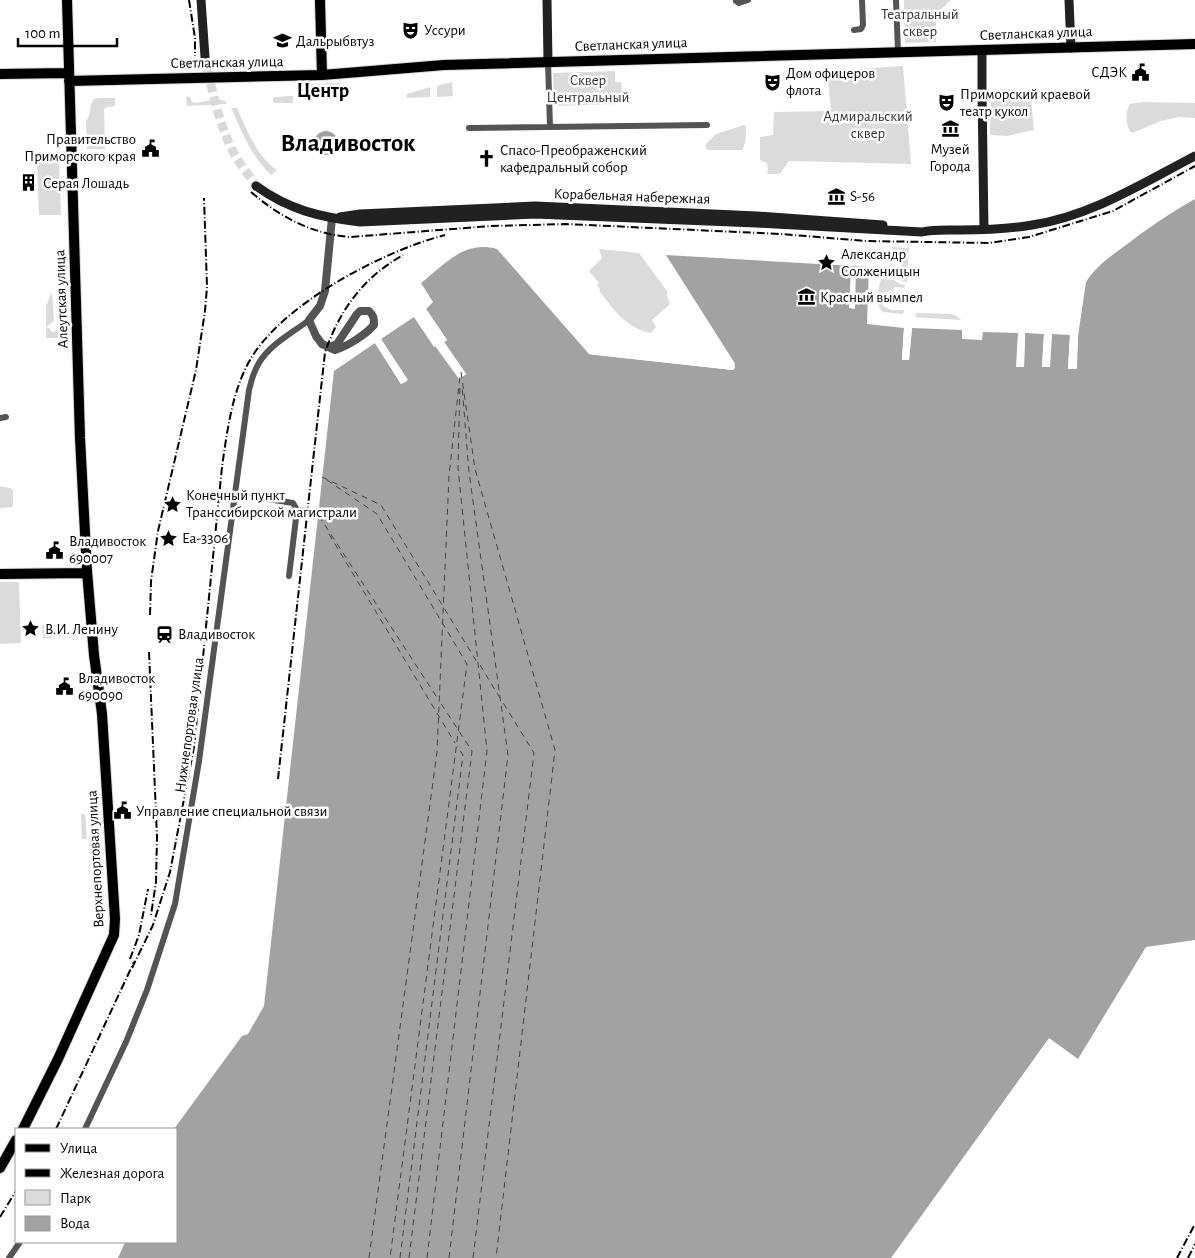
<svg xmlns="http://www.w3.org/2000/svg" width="1195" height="1258" font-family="'Alegreya Sans',sans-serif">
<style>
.green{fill:#dbdbdb}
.water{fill:#a2a2a2}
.pier{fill:#fff}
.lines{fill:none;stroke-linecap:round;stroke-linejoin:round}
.ferry{stroke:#434343;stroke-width:1;stroke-dasharray:6 5;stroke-linecap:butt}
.secondary-tunnel{stroke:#d9d9d9;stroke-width:9;stroke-dasharray:9 4.5;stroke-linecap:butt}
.primary-casing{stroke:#dbdbdb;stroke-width:12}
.minor{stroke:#545454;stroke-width:6}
.tertiary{stroke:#545454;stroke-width:8}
.secondary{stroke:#212121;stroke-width:9}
.primary{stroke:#000;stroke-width:10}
.rail{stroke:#000;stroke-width:2;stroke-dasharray:8 2.5 1 2.5;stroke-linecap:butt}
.labels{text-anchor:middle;stroke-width:5;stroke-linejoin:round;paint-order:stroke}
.park-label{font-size:15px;fill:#323232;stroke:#fff}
.poi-label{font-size:15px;fill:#000;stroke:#fff;text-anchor:start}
.street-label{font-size:15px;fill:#000;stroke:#fff}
.district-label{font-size:20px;font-weight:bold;fill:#000;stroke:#fff}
.town-label{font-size:25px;font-weight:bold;fill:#000;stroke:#fff}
</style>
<rect width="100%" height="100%" fill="#fff"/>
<path class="green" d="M904,0H951L936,14V42L905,43Z
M903,66L911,164L789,161L780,174H767L768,169L767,163L760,160V137L773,135L774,112L831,111L827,71Z
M615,71V82H621L623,104L554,106L553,73Z
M452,82L453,96L437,97V86Z
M341,83V87L304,88V84Z
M430,87V97L407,98V94Z
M991,89L1030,90L1034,130L1007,136L990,135Z
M186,96L191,98V101L195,103L219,99L227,102L226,104L187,106Z
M293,96V103H273V97Z
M98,98H115V106L107,107L104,109L105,149H87L86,121L89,116L91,104L94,99Z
M1143,102L1195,103V118L1179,117L1161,121L1132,133C1125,127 1125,111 1130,104Z
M231,108H237C247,130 256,156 277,170L271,175C251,156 242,132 231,108Z
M744,125L746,127C746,134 746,144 742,150H708L706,148L705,145L716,134Z
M59,161L61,215H39L37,162Z
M646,197L707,200V205L646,202Z
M891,247L909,248L907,282L902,281L896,276H889L883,274L886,270L898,269L903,264L900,258Z
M599,249L639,253L667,291V296L670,304L652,320L656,327L651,333C625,328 615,310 599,291L600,289L597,285L599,283L589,271L602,258Z
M881,279L894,280L900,284L905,285L904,288L895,287L892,290L882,294L881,298L883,306L891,310H904L903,314L883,312C874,303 878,291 881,279Z
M52,292L54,321L46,327V306Z
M916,313L951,314L957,316L961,320L915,317Z
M48,327L52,332L60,330V338H46V328Z
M0,486L10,488L13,490V507L0,508Z
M0,582H19L21,643L0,644Z
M42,625H51V638H43Z
M81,814H85L87,839H82Z"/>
<path class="water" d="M314 143a12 12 0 1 1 24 0a12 12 0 1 1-24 0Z
M1195,199V940L1146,947L1078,1059L1049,1038L891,1258H118L125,1242H176V1129H174L242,1036L248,1034L264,1006L334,371L375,343L401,384L407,381L381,339L414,317L434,347L436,346L460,378L466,374L444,342L447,340L426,309L433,302L421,283C445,264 464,240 497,249L589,354L733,370L735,364L734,362L666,255L869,267L867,324L904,328L902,360H909L912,328L962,330V339L982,340L983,332L1018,333L1017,367H1024L1025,333L1044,334L1042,367H1049L1052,334L1070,335L1068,369H1076L1078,336L1086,282C1096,266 1111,256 1126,245C1148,228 1170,213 1195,199Z"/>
<path class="pier" d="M851,267H856L855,309L849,308Z
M426,309L447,340L444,342L466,374L459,379L414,317L416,316L435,343L438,344L461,375L462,374L442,343L443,339L423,311Z
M904,328H907L905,357H907L909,328H912L909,360H902Z
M1018,333H1020L1019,364H1021L1022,333H1025L1024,367H1016Z
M1044,334H1046L1045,365H1047L1049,334H1052L1050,367H1042Z
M1070,335L1073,336L1071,367H1074L1075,336H1078L1077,369H1068Z
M381,339L408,380L401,384L375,343L377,342L402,381L404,380L379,340Z
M584,347H587L591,351L595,353L732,367L731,362H734L735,368L733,370L595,355L589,354Z"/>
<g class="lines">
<path class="ferry" d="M461,372L475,469L555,750L496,1258
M322,477L381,505L477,662
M327,480L377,514L467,664L390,1258
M319,516L438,699
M329,534L455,743
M480,665L500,698
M369,1258L437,752L449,476L460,376
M400,1258L463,755L457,746
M409,1258L472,751L440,702
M427,1258L487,751L458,468L460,383
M449,1258L508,755L469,472L462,386
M473,1258L534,753L502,701"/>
<path class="secondary-tunnel" d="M205,57C212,90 219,127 236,157C242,167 250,176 256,186"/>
<defs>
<path id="primary" d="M320,0L322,75
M0,74L69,73
M69,81L322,75L444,65L1195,44
M0,574L87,573
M23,1129L58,1059L114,935L115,919L102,714L94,655L87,571L80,438L67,0
M0,1168L16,1140"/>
</defs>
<use href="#primary" class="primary-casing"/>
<path class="minor" d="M896,0L898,52
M736,1L739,3L748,0
M854,30L861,29L863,25L862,0
M548,62L550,127
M469,128L707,125
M0,418L6,417
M234,494L293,503L297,510L289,576
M297,510L312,512L317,514
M85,1129L126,1042L147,990L175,904L199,761L249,390C251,383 252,377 255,371C264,347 290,335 309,320
M9,1258L20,1242"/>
<path class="tertiary" d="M329,347L337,344L357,314L360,311H369C374,316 374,318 374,325C365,335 348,346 335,350L322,344L316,336L309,320L320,306L325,291L332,218"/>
<path class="secondary" d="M201,0L205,57
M547,0L548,62
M1069,0L1071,48
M982,50V93L984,229
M256,186C289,210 320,217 360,222L535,214L756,223L922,232C934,229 947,230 960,230C983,230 1008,229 1032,225C1091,216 1143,183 1195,156
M340,217L360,214L535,206L757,216L883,225"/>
<use href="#primary" class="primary"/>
<path class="rail" d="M189,0L195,38V56
M251,192C280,217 312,234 350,237L491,226L566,224L781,234L866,241L989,243L1029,237L1113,211L1195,166
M150,615L151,581L158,531L196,370L205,311L207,287L204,198
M149,652L157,837L156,882L151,915
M278,779L325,352C341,308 363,278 403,255
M130,959L139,935L148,889
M132,968L153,925L170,872L194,747L222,467C227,432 232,391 250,360C282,304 383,251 445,235
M56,1129L134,962
M0,1217L16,1191
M1177,1258L1195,1224
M1188,1258L1195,1244"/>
</g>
<defs>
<symbol id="theatre-bare" viewBox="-9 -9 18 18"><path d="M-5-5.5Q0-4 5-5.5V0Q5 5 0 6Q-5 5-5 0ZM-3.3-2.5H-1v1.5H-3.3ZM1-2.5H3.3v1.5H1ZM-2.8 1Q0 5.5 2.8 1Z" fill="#000" stroke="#fff" stroke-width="2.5" paint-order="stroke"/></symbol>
<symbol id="university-bare" viewBox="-9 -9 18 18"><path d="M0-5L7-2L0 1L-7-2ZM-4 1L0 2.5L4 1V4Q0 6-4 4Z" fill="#000" stroke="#fff" stroke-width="2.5" paint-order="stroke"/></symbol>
<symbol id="civic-bare" viewBox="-9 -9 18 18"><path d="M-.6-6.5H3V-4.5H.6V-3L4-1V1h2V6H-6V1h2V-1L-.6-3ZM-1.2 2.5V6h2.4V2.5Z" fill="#000" stroke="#fff" stroke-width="2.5" paint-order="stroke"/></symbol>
<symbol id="museum-bare" viewBox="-9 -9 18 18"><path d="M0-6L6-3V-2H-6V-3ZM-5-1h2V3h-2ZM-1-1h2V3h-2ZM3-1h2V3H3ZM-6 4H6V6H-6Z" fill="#000" stroke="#fff" stroke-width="2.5" paint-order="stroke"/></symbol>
<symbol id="church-bare" viewBox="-9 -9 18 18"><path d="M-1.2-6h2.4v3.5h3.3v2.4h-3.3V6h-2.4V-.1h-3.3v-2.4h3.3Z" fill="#000" stroke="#fff" stroke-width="2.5" paint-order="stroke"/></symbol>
<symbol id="building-bare" viewBox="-9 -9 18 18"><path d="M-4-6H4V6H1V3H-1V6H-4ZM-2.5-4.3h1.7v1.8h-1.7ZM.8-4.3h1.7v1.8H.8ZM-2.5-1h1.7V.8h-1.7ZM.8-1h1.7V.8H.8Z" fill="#000" stroke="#fff" stroke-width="2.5" paint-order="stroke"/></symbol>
<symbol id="sight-bare" viewBox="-9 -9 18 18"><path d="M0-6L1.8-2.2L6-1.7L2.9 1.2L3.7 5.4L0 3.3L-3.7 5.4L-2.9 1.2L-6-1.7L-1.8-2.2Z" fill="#000" stroke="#fff" stroke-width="2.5" paint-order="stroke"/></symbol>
<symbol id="station-bare" viewBox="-9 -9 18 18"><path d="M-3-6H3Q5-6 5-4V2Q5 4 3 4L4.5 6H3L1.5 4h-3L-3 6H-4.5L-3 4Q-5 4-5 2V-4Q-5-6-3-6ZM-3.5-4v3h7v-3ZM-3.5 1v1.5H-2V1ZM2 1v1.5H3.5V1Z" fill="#000" stroke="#fff" stroke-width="2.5" paint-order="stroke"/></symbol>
</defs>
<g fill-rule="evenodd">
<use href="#theatre-bare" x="398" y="18" width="25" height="25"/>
<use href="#university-bare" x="270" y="28" width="25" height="25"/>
<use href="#civic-bare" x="1128" y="60" width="25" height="25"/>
<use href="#theatre-bare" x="760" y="70" width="25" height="25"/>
<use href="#theatre-bare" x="934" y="90" width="25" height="25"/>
<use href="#museum-bare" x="938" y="116" width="25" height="25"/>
<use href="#civic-bare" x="138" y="136" width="25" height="25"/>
<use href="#church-bare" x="474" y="146" width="25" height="25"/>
<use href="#building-bare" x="16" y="170" width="25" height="25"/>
<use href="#museum-bare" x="824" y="184" width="25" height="25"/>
<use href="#sight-bare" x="814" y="250" width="25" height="25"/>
<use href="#museum-bare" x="794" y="284" width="25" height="25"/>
<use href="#sight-bare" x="160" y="492" width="25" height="25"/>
<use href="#sight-bare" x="156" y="526" width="25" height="25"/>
<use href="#civic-bare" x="42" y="538" width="25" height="25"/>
<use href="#sight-bare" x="18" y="616" width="25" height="25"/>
<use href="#station-bare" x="152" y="622" width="25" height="25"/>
<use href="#civic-bare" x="52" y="674" width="25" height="25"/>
<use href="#civic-bare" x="110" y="798" width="25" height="25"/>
</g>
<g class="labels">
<g class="park-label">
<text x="920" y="19">Театральный<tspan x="920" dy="17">сквер</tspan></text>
<text x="588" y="85">Сквер<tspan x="588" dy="17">Центральный</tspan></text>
<text x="868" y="121">Адмиральский<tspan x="868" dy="17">сквер</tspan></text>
</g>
<g class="poi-label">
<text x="424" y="35">Уссури</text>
<text x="296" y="46">Дальрыбвтуз</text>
<text x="1127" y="77" text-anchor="end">СДЭК</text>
<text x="786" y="78">Дом офицеров<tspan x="786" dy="17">флота</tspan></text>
<text x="960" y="99">Приморский краевой<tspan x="960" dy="17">театр кукол</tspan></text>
<text x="136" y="144" text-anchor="end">Правительство<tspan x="136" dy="17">Приморского края</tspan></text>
<text x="950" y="154" text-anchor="middle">Музей<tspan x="950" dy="17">Города</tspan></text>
<text x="500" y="155">Спасо-Преображенский<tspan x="500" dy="17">кафедральный собор</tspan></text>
<text x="43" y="188">Серая Лошадь</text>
<text x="850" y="201">S-56</text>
<text x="841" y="259">Александр<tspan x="841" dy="17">Солженицын</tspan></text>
<text x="820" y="302">Красный вымпел</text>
<text x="186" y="500">Конечный пункт<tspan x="186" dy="17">Транссибирской магистрали</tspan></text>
<text x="182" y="543">Еа-3306</text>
<text x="69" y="546">Владивосток<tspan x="69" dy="17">690007</tspan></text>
<text x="45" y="634">В.И. Ленину</text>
<text x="178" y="639">Владивосток</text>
<text x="78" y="683">Владивосток<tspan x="78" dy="17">690090</tspan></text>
<text x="136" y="816">Управление специальной связи</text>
</g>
<g class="street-label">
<text transform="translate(1036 33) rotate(-2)" y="5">Светланская улица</text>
<text transform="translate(631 44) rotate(-2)" y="5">Светланская улица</text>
<text transform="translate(227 62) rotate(-1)" y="5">Светланская улица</text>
<text transform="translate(632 196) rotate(2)" y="5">Корабельная набережная</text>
<text transform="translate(61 299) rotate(-92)" y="5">Алеутская улица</text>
<text transform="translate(189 725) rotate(-82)" y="5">Нижнепортовая улица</text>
<text transform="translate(95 859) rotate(-93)" y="5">Верхнепортовая улица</text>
</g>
<g class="district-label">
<text x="323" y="97">Центр</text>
</g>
<g class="town-label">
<text x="348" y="151">Владивосток</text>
</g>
</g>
<rect x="15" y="1128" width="162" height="115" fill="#ffffff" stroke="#999999"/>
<rect x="25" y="1144" width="25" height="8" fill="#000000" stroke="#999999"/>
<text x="60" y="1153" font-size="15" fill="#000000">Улица</text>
<rect x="25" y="1169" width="25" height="8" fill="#000000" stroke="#999999"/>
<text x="60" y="1178" font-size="15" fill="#000000">Железная дорога</text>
<rect x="25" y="1190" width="25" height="15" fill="#dbdbdb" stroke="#999999"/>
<text x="60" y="1203" font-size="15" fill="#000000">Парк</text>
<rect x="25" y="1216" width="25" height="15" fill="#a2a2a2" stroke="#999999"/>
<text x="60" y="1228" font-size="15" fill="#000000">Вода</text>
<path d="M18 38v8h99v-8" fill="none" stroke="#000000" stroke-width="2.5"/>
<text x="25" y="38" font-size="15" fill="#000000" stroke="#ffffff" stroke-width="4" paint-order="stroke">100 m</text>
</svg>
